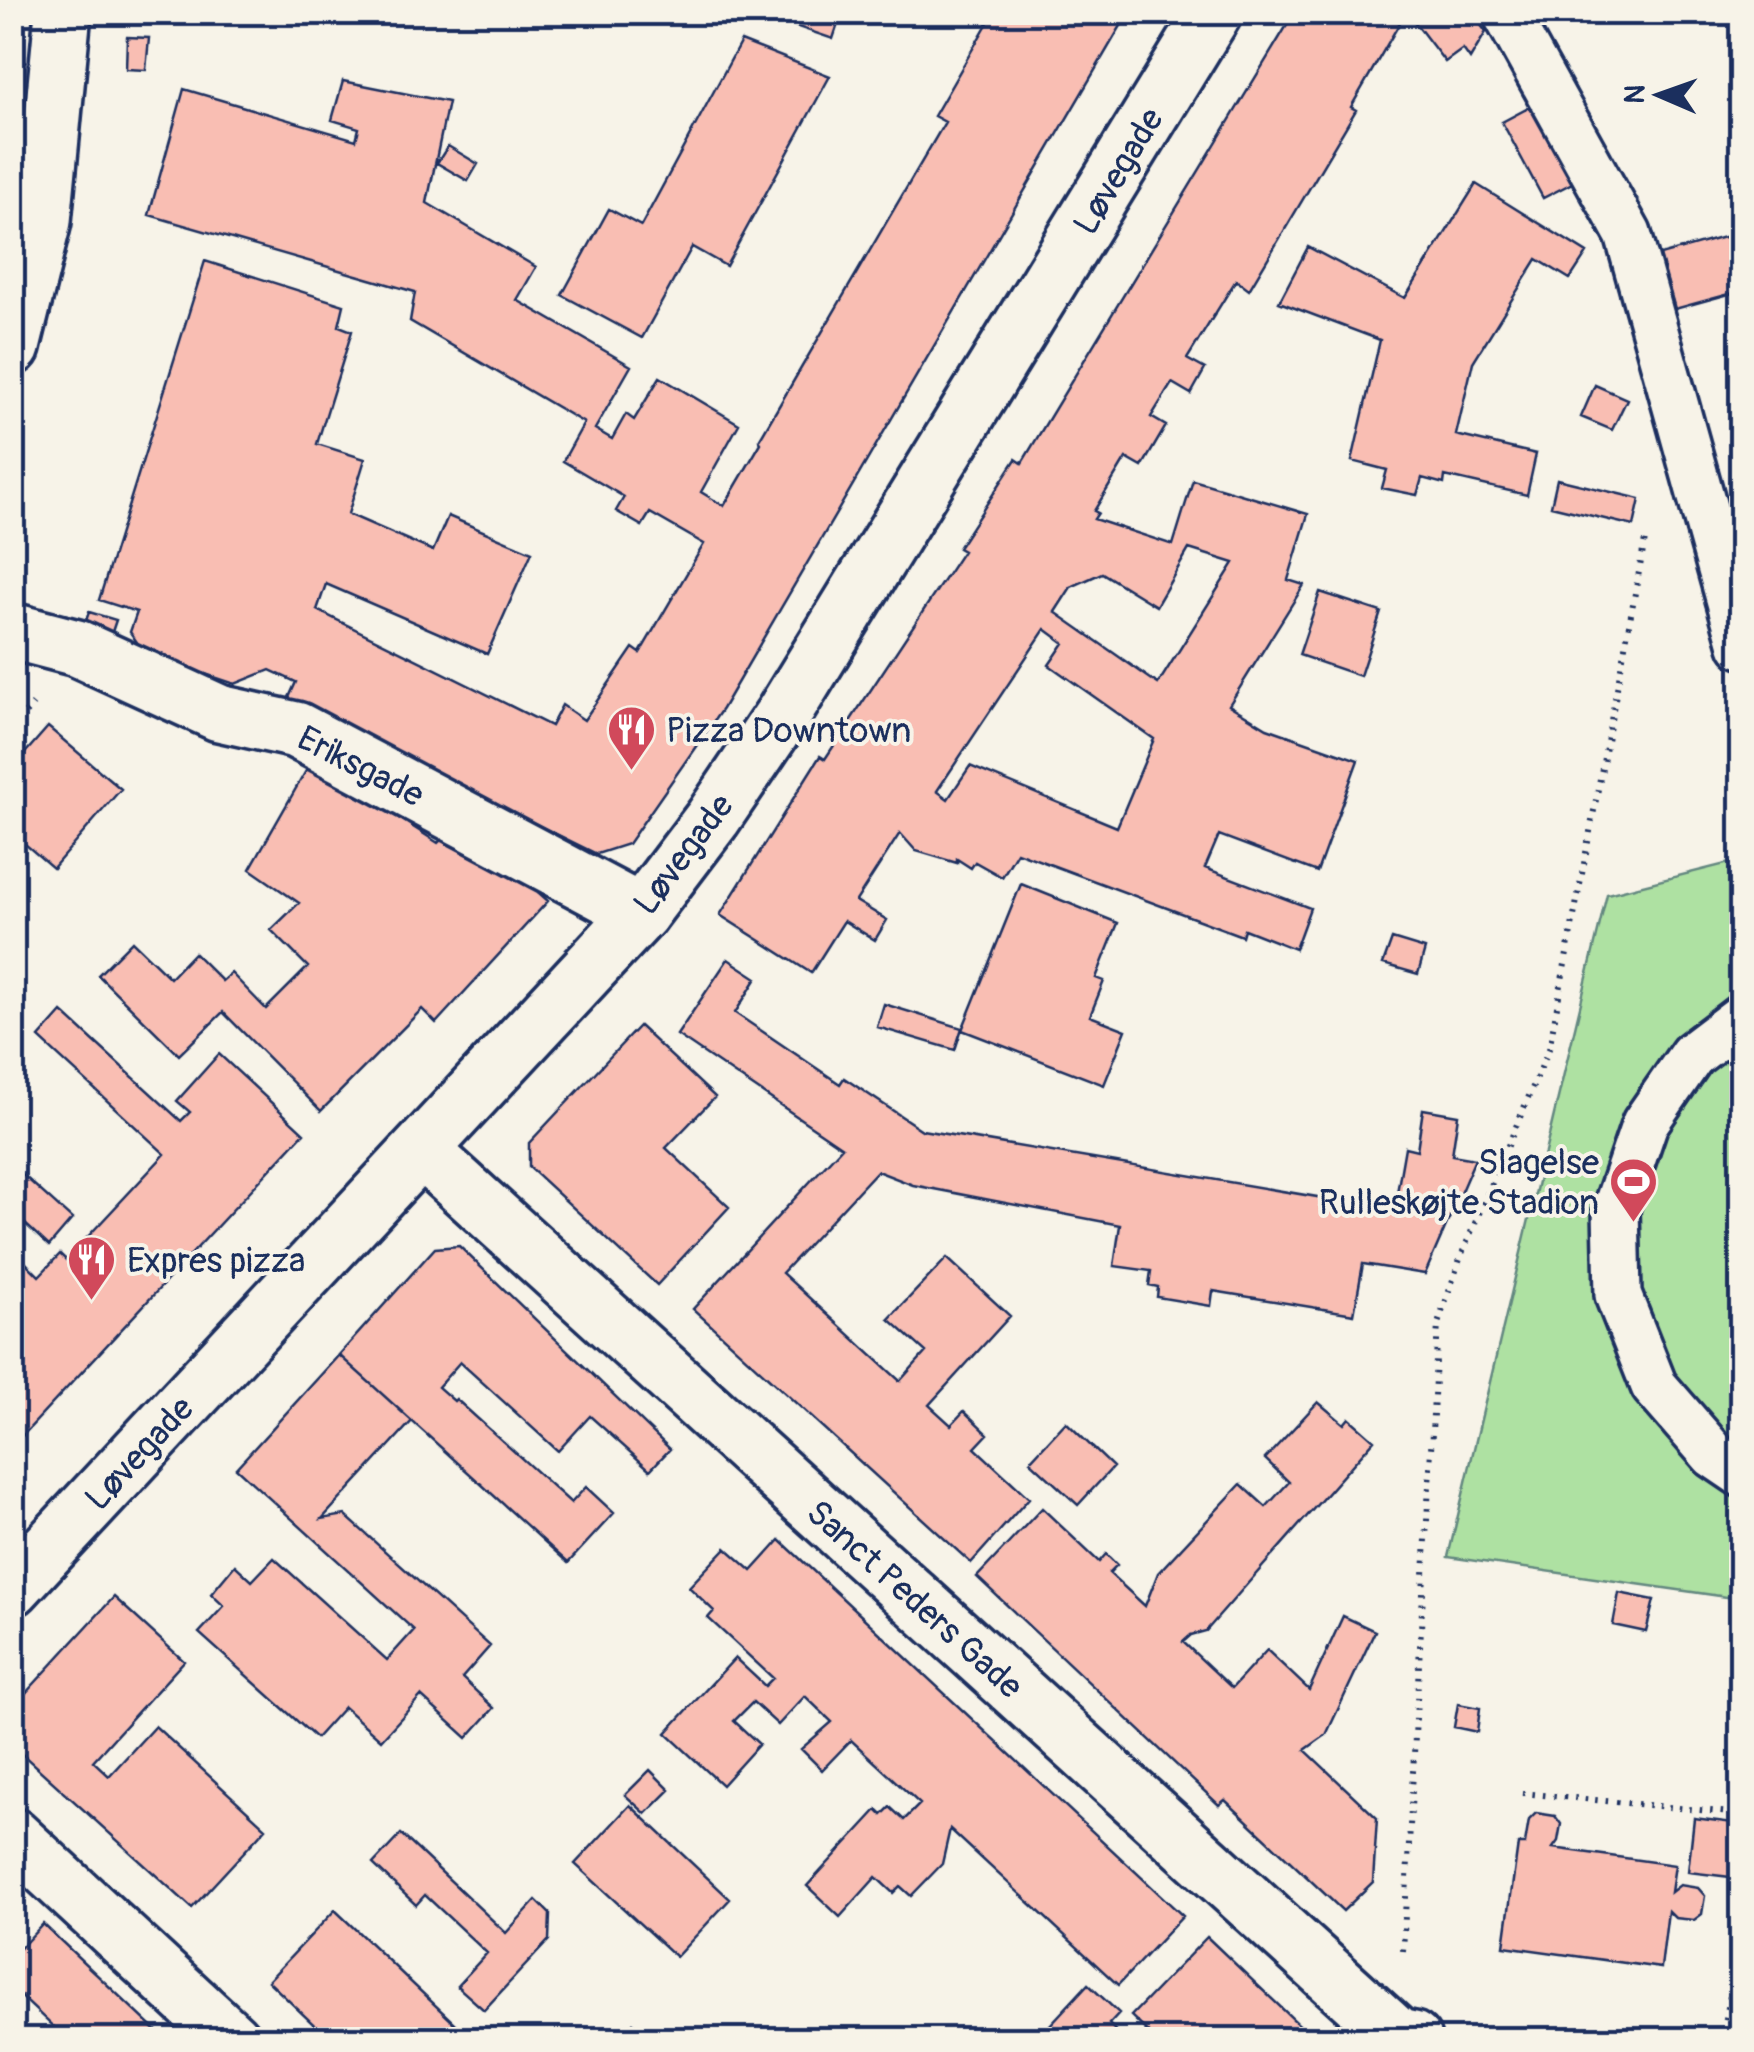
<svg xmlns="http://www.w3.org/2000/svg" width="1754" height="2052" font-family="Pangolin,sans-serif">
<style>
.garden{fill:#aee1a2;stroke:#648880;stroke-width:2.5}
.building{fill:#f9beb3;stroke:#1b2f5e;stroke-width:2.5;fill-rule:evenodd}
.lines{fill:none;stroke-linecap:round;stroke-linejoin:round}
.service-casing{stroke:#1b2f5e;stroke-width:52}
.minor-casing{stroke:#1b2f5e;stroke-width:62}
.tertiary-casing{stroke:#1b2f5e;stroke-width:62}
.path{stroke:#1b2f5e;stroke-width:6;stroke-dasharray:2.5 8;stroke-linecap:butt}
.service{stroke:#f7f3e8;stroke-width:45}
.minor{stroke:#f7f3e8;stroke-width:55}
.tertiary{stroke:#f7f3e8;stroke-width:55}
.labels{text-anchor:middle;stroke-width:8;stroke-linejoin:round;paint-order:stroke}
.street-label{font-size:35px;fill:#1b2f5e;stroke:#f7f3e8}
.poi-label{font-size:35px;fill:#1b2f5e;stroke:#f7f3e8;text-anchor:start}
</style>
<rect width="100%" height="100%" fill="#f7f3e8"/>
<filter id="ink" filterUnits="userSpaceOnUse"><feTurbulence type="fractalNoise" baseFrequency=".01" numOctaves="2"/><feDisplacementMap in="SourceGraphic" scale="20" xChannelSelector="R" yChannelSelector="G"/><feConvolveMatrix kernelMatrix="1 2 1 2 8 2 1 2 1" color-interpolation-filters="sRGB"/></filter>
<g filter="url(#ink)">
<path class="garden" d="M1741,860V1599L1448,1557L1607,894Z"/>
<path class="building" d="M754,12H842L833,39Z
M994,12H1129L722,709L628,844L597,854L287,702L296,682L270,670L235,684L145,654L130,632L137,612L99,600L205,261L344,305L339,326L352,331L317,444L365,459L348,514L433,551L448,516L532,552L487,654L326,584L317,610L551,726L562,705L584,720L633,648L640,653L704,544L650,513L642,526L616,511L624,497L563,461L584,423L410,321L415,292L149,215L184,89L356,140L359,128L332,120L343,81L448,102L427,203L536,267L517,300L631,366L595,429L612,439L626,414L634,420L660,377L739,424L701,492L724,506L761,443L759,440L945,122L934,116Z
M1295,12H1406L1351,107L1356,110L1249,290L1236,280L1187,359L1205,369L1191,394L1172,383L1151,417L1166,426L1142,467L1126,458L1094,511L1098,513L1094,519L1173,545L1193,480L1308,514L1288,580L1304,585L1229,705L1267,728L1358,760L1317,872L1219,835L1205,868L1310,908L1295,949L1244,929L1242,936L1017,852L1002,877L975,862L971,868L957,859V863L916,851L900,833L856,901L887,920L875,940L844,921L811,973L720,915L820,756L825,759L963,551L958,548L1016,459L1022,463ZM1189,549L1234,563L1158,684L1055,612L1071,587L1102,573L1156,606ZM1045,629L1064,643L1049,665L1154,739L1117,827L970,766L948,799L937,791Z
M1407,12H1471L1486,32L1470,59L1463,49L1445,62Z
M1543,12H1586L1546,24Z
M127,37L149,38L146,70L126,69Z
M741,41L830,76L726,266L692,247L642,338L562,295L609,209L641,226Z
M1536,104L1576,181L1543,198L1502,122Z
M448,146L478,164L468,181L437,163Z
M1476,184L1587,253L1570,279L1537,259L1473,362L1456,435L1536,454L1527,495L1445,476L1444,484L1422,478L1417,495L1382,488L1387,470L1352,461L1380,340L1279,302L1308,247L1405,298Z
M1742,232V260L1729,263L1737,292L1675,309L1660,255Z
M1595,385L1627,399L1612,430L1581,417Z
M1557,479L1640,499L1634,526L1551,506Z
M1320,592L1381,612L1360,676L1299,655Z
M89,612L116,620L109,641L82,632Z
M48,727L121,789L53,868L12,833V768Z
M311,762L438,843L450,831L546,884L539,893L548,901L436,1023L422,1009L321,1111L223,1012L179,1055L98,975L132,941L170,978L194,953L222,981L231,973L266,1009L308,967L271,930L299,903L250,869Z
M1021,884L1118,923L1096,978L1104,981L1090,1016L1126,1030L1104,1085L962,1030Z
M1392,939L1425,949L1418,974L1383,964Z
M728,959L757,978L735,1013L840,1084L844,1078L922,1130L1394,1210L1405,1147L1417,1150L1423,1109L1458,1115L1452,1155L1475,1159L1425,1274L1363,1264L1354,1314L1213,1291L1211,1306L1157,1297L1158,1287L1149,1285L1151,1271L1114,1266L1120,1225L913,1185L877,1171L782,1273L900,1381L926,1352L889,1319L947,1258L1010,1316L929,1405L951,1425L964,1411L988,1434L975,1448L1029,1498L971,1563L693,1309L842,1147L677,1035Z
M884,1004L962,1028L955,1050L877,1027Z
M62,1012L181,1121L190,1112L177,1101L219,1054L304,1133L12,1447V1267L21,1258L39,1276L60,1254L66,1260L165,1154L39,1038Z
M639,1026L715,1097L666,1148L729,1207L657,1285L529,1167V1143Z
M12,1165L72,1219L49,1246L21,1220L12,1230Z
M459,1246L670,1449L650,1470L590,1416L558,1451L460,1362L438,1387L454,1401L456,1399L571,1503L586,1487L614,1513L568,1563L339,1355L435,1248Z
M339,1355L412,1421L322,1519L345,1515L490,1646L462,1678L494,1708L467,1738L421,1696L381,1740L344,1707L316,1738L199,1633L224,1606L211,1594L235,1565L252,1581L274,1558L387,1660L414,1630L236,1468Z
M1318,1402L1344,1424L1349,1418L1374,1440L1206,1631L1191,1635L1183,1642L1232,1688L1267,1650L1309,1690L1343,1616L1375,1631L1326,1735L1305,1750L1377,1818L1373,1882L1343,1911L1225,1800L1219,1805L977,1577L1042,1508L1099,1562L1106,1554L1117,1565L1109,1573L1145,1606L1158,1573L1241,1484L1266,1507L1289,1482L1265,1459Z
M1066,1422L1113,1467L1078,1505L1030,1461Z
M780,1540L1183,1916L1118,1985L950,1829L942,1864L911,1896L900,1886L893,1893L876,1877L840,1917L807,1886L877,1810L882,1815L890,1807L904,1820L920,1804L851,1740L822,1770L801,1749L832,1722L805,1696L778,1725L753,1702L734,1721L759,1744L722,1785L666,1733L735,1658L765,1686L773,1678L708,1618L714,1611L689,1587L726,1548L752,1571Z
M1619,1593L1654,1600L1646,1632L1613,1625Z
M114,1597L184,1661L93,1761L109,1776L155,1726L266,1828L192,1908L12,1745V1708Z
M1458,1704L1480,1708L1477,1732L1454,1727Z
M650,1770L670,1790L646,1814L625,1795Z
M630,1805L730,1899L676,1957L575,1864Z
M1536,1813L1555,1816L1561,1824L1558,1841L1553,1848L1675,1865L1671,1892L1680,1885L1698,1888L1705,1896L1702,1914L1694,1920L1675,1918L1668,1911L1661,1968L1504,1946L1518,1844H1525L1529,1820Z
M1694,1818L1742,1824L1739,1878L1688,1872Z
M401,1834L506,1933L536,1900L550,1914L549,1940L484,2010L457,1986L487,1953L425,1895L416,1905L373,1864Z
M335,1910L472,2040H330L268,1981Z
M43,1924L166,2040H56L61,2034L12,1988V1957Z
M1207,1937L1315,2040H1156L1131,2016Z
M1088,1984L1119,2013L1109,2024L1124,2040H1036Z
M633,2023L652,2040H618Z"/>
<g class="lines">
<defs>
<path id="service" d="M1505,12L1628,234L1742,645
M1742,1017L1692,1055L1645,1123L1616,1208L1618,1295L1654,1386L1714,1455L1742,1474"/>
<path id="minor" d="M12,347L43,221L63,12
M12,631L77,648L219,713L296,730L641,913
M421,1150L1398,2037L1413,2040
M12,1836L232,2040"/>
<path id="tertiary" d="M12,1588L641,913L713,818L784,713L1214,12"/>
</defs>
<use href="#service" class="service-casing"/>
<use href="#minor" class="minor-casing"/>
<use href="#tertiary" class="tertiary-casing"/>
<path class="path" d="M12,729L33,704
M1522,1793L1742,1814
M1403,1951L1438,1324L1461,1256L1549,1049L1645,540
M1722,2040L1742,1930"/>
<use href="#service" class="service"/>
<use href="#minor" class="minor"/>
<use href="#tertiary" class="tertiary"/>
</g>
</g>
<defs>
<symbol id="restaurant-pin" viewBox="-11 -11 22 30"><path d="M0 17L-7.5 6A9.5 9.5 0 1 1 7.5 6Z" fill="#d1495b" stroke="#f7f3e8"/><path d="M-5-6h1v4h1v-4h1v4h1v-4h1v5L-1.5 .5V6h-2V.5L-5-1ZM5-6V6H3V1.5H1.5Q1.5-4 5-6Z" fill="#fff"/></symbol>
<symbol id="stadium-pin" viewBox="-11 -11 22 30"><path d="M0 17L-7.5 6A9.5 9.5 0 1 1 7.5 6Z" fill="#d1495b" stroke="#f7f3e8"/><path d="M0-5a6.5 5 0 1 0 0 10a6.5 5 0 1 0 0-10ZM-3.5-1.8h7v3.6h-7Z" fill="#fff"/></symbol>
</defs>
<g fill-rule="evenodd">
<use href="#restaurant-pin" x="604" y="702" width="55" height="75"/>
<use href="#stadium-pin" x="1606" y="1154" width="55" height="75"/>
<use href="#restaurant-pin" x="64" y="1232" width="55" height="75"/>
</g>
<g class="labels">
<g class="street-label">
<text transform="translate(1118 171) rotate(-59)" y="12">Løvegade</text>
<text transform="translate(361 766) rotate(27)" y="12">Eriksgade</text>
<text transform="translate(683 854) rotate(-53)" y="12">Løvegade</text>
<text transform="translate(139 1453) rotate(-47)" y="12">Løvegade</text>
<text transform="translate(915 1599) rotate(42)" y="12">Sanct Peders Gade</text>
</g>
<g class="poi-label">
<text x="666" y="742">Pizza Downtown</text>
<text x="1599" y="1174" text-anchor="end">Slagelse<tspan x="1599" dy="40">Rulleskøjte Stadion</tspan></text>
<text x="127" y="1272">Expres pizza</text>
</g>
</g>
<rect width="1754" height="2052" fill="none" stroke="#f7f3e8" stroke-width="50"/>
<rect x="25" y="25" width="1704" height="2002" fill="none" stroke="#1b2f5e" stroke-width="4" filter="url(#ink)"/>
<g transform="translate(1659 95) rotate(272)" stroke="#f7f3e8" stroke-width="8" paint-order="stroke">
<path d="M0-8L18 38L0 25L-18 38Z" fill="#1b2f5e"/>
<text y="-15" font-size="28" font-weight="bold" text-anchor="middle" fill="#1b2f5e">N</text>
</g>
</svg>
